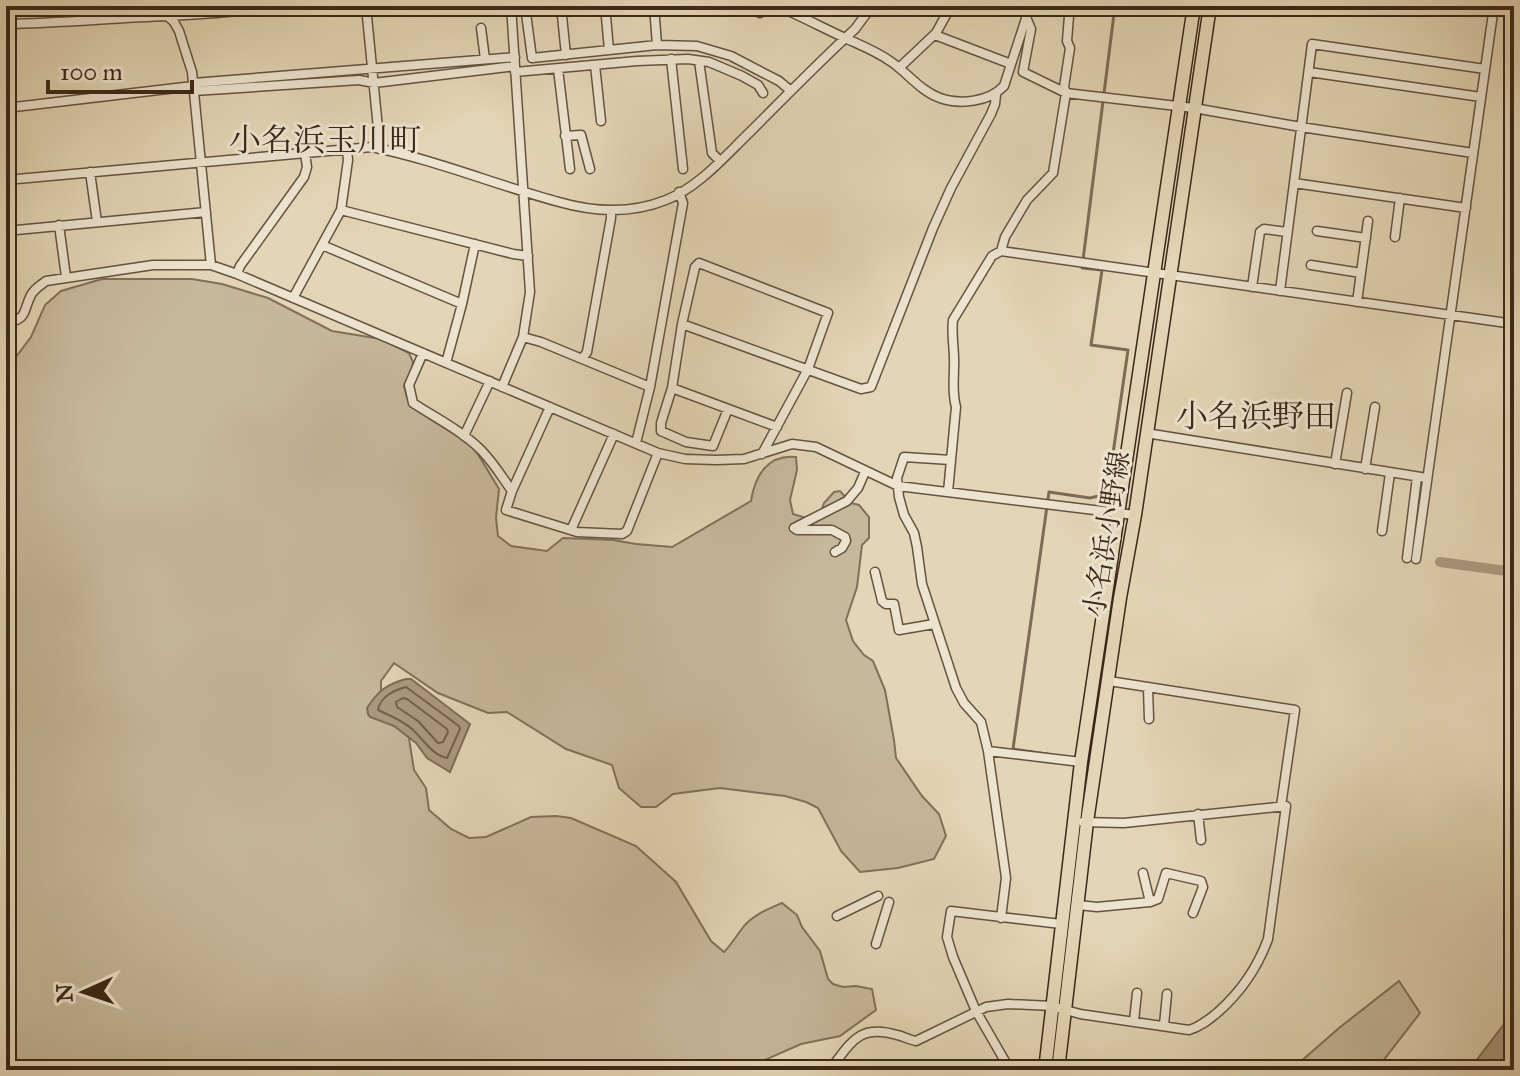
<svg xmlns="http://www.w3.org/2000/svg" width="1520" height="1076" font-family="'IM FELL Great Primer','Noto Serif JP',serif">
<style>
.green{fill:#c6b89b;stroke:#80705a;stroke-width:2}
.water{fill:#aa9a81;stroke:#7e6c57;stroke-width:2}
.lines{fill:none;stroke-linecap:round;stroke-linejoin:round}
.shore{stroke:#72604d;stroke-width:2}
.stream{stroke:#7e6c57;stroke-width:3}
.canal{stroke:#aa9a81;stroke-width:10}
.minor-casing{stroke:#655340;stroke-width:11}
.primary-casing{stroke:#3b2719;stroke-width:15}
.minor{stroke:#ede4d0;stroke-width:8}
.primary{stroke:#e3d6b6;stroke-width:12}
.labels{text-anchor:middle;stroke-width:6;stroke-linejoin:round;paint-order:stroke}
.street-label{font-size:28px;fill:#3b2719;stroke:#ede4d0}
.quarter-label{font-size:32px;fill:#3b2719;stroke:#ede4d0}
</style>
<rect width="100%" height="100%" fill="#e3d6b6"/>
<filter id="stains"><feTurbulence type="fractalNoise" baseFrequency=".0025" numOctaves="4"/><feColorMatrix values="0 0 0 0 .2 0 0 0 0 .09 0 0 0 0 .02 0 0 0 .5 -.17"/></filter>
<radialGradient id="worn" r=".72"><stop offset=".6" stop-color="#630" stop-opacity="0"/><stop offset="1" stop-color="#630" stop-opacity=".3"/></radialGradient>
<path class="green" d="M102,279H192L222,284L268,298L332,331L381,339L409,353L413,362L412,370L404,386L407,397L433,420L454,431L473,446L499,489L496,518L498,536L511,546L547,551L563,538L613,540L636,544L672,547L751,501C755,475 768,454 796,457L797,470L790,500L793,514L806,518L820,515L824,503L834,492L840,491L851,503L859,505L869,517V538L862,545L857,587L846,620L853,641L864,655L873,661L885,690L894,740L896,758L922,796L939,814L946,836L934,859L898,868L860,872L841,851L818,808L806,802L785,796L720,788L673,794L656,807H641L619,788L612,765L566,749L507,712L488,713L438,693L394,663L381,681V702L408,732L414,770L426,788L429,810L451,829L469,838L486,837L531,817L556,816L571,818L636,846L676,882L711,941L724,952C731,945 735,938 741,930C750,916 768,909 782,903L797,915L802,927L820,951L828,979L833,984L843,987L856,986L872,989L876,1010L840,1036L801,1044L758,1063L753,1070H6V370L31,337L45,305L61,291Z
M1399,981L1420,1013L1376,1070H1291L1339,1028Z"/>
<path class="water" d="M406,679H411L470,724L450,772L427,758L416,743L394,726L370,717L368,714L367,708C378,691 387,684 406,679Z
M1514,1009V1060L1504,1070H1469L1511,1015Z"/>
<g class="lines">
<path class="shore" d="M406,687L459,726L460,729L447,758C432,755 424,740 412,729C402,720 390,716 378,710C380,697 394,690 406,687Z
M403,698L407,699L447,729L448,732L443,742L438,743L418,721L397,707L396,702Z"/>
<path class="stream" d="M1053,755L1013,749L1049,492L1090,498L1103,495L1108,488L1128,350L1091,345L1102,270L1082,268L1115,6"/>
<path class="canal" d="M1440,562L1514,572"/>
<defs>
<path id="minor" d="M156,6L174,22L179,31L192,72L211,265
M366,6L380,149
M525,6L532,58L657,45L697,46L731,56L779,81L791,91
M561,6L566,55
M605,6L609,50
M654,6L657,45
M745,6L760,13
M777,6C801,16 823,28 845,38C860,45 876,51 890,61C907,72 920,91 940,98C960,105 989,102 1004,86L1030,6
M1026,17L1031,29L1023,72L1066,93
M6,24C60,23 113,18 167,16C198,14 230,14 260,6
M481,28L485,59
M935,35L1011,64
M671,59L683,169
M699,61L712,153L720,161
M595,65L601,121
M899,68L936,33L951,6
M558,69L570,169
M515,72L637,61L688,59L709,62L742,76L758,85L763,93
M1309,72L1481,97
M193,83L515,57
M194,91L359,80L374,83L515,66
M1066,93L1064,87L1070,48L1067,41L1069,16L1067,6
M6,108L193,86
M565,136L581,135L590,169
M90,172L97,222
M6,180L372,147C436,160 496,185 559,202C594,212 631,214 666,200C699,187 725,156 750,132C785,97 819,62 855,29L872,6
M1294,183L1466,208
M341,210L513,254L528,256
M59,225L66,277
M6,231L206,212
M1317,231L1366,238
M1395,237L1400,198
M322,245L462,304
M1001,251L1005,237L1027,200L1053,173L1066,93L1194,108L1301,127L1473,153
M1311,265L1361,273
M237,274L240,266L304,177L307,167L305,153
M1252,287L1260,232L1264,229L1287,232
M1280,291L1312,44L1485,69
M293,298L341,210L348,160L347,150
M1357,302L1368,221
M6,324C29,317 22,313 31,295C34,289 41,285 46,281L153,265H211L237,274L658,453L685,459L716,460L744,459L792,444L816,447L898,486L1135,515
M682,324L861,389L871,387L933,228L951,188L991,114L995,104L996,95
M523,337L541,342L650,387
M423,353L409,385L413,403C436,418 462,431 481,450C493,462 502,477 512,491L550,407
M582,359L587,352L611,218V210
M446,363L462,304L475,244
M502,387L523,337L530,292L511,6
M672,388L777,427
M728,409L713,446L686,442L661,431V423L672,388L682,324L695,267L699,263L828,313L808,369L762,454
M1146,433L1427,478
M464,436L490,381
M636,443L650,387L683,203L679,192
M951,460L904,457L897,478L899,497L904,515L914,533L917,547L922,584L956,688L964,703L981,722L988,751L1006,878L1001,918
M1335,464L1347,393
M1365,469L1375,407
M512,491L506,510L577,532L622,534L627,531L658,453
M948,492L956,407C952,393 954,382 954,367C955,351 951,336 953,320L992,256L1001,251L1514,324
M571,530L614,434
M1382,531L1390,473
M835,552L842,548L846,541L845,537L832,530H797L794,528L847,501L858,488L865,472
M1407,558L1417,477
M1416,559L1494,6
M875,572L882,601L886,604H894L899,630L934,624
M1109,681L1295,710L1281,806
M1148,688L1149,719
M988,751L1081,762
M1198,814L1201,840
M1143,873L1150,902
M1078,905L1097,907L1150,902L1158,899L1166,873L1201,881L1203,887L1193,913
M837,916L878,896
M876,944L889,902
M1134,1021L1137,993
M1164,1025L1167,994
M834,1070L832,1067C852,1041 860,1024 897,1035C903,1036 909,1040 916,1041L986,1007L1008,1004L1052,1006L1080,1014L1189,1030C1200,1027 1208,1020 1217,1013C1241,992 1257,969 1268,939L1286,806L1124,823L1083,822
M1010,1070L976,1011L953,957L947,937L951,911L1061,924"/>
<path id="primary" d="M1045,1070L1081,762L1194,6
M1058,1070L1087,822L1120,598L1135,515L1210,6"/>
</defs>
<use href="#minor" class="minor-casing"/>
<use href="#primary" class="primary-casing"/>
<use href="#minor" class="minor"/>
<use href="#primary" class="primary"/>
</g>
<g class="labels">
<g class="street-label">
<text transform="translate(1106 534) rotate(-81)" y="10">小名浜小野線</text>
</g>
<g class="quarter-label">
<text x="325" y="151">小名浜玉川町</text>
<text x="1256" y="427">小名浜野田</text>
</g>
</g>
<rect width="1520" height="1076" fill="none" stroke="#e3d6b6" stroke-width="32"/>
<rect x="8" y="8" width="1504" height="1060" fill="none" stroke="#3b2719" stroke-width="4"/>
<rect x="16" y="16" width="1488" height="1044" fill="none" stroke="#3b2719" stroke-width="2"/>
<g transform="translate(84 992) rotate(267)" stroke="#ede4d0" stroke-width="6" paint-order="stroke">
<path d="M0-6L14 30L0 20L-14 30Z" fill="#3b2719"/>
<text y="-12" font-size="22" font-weight="bold" text-anchor="middle" fill="#3b2719">N</text>
</g>
<path d="M48 80v12h144v-12" fill="none" stroke="#3b2719" stroke-width="4"/>
<text x="60" y="80" font-size="24" fill="#3b2719" stroke="#ede4d0" stroke-width="6" paint-order="stroke">100 m</text>
<rect width="100%" height="100%" filter="url(#stains)"/>
<rect width="100%" height="100%" fill="url(#worn)"/>
</svg>
